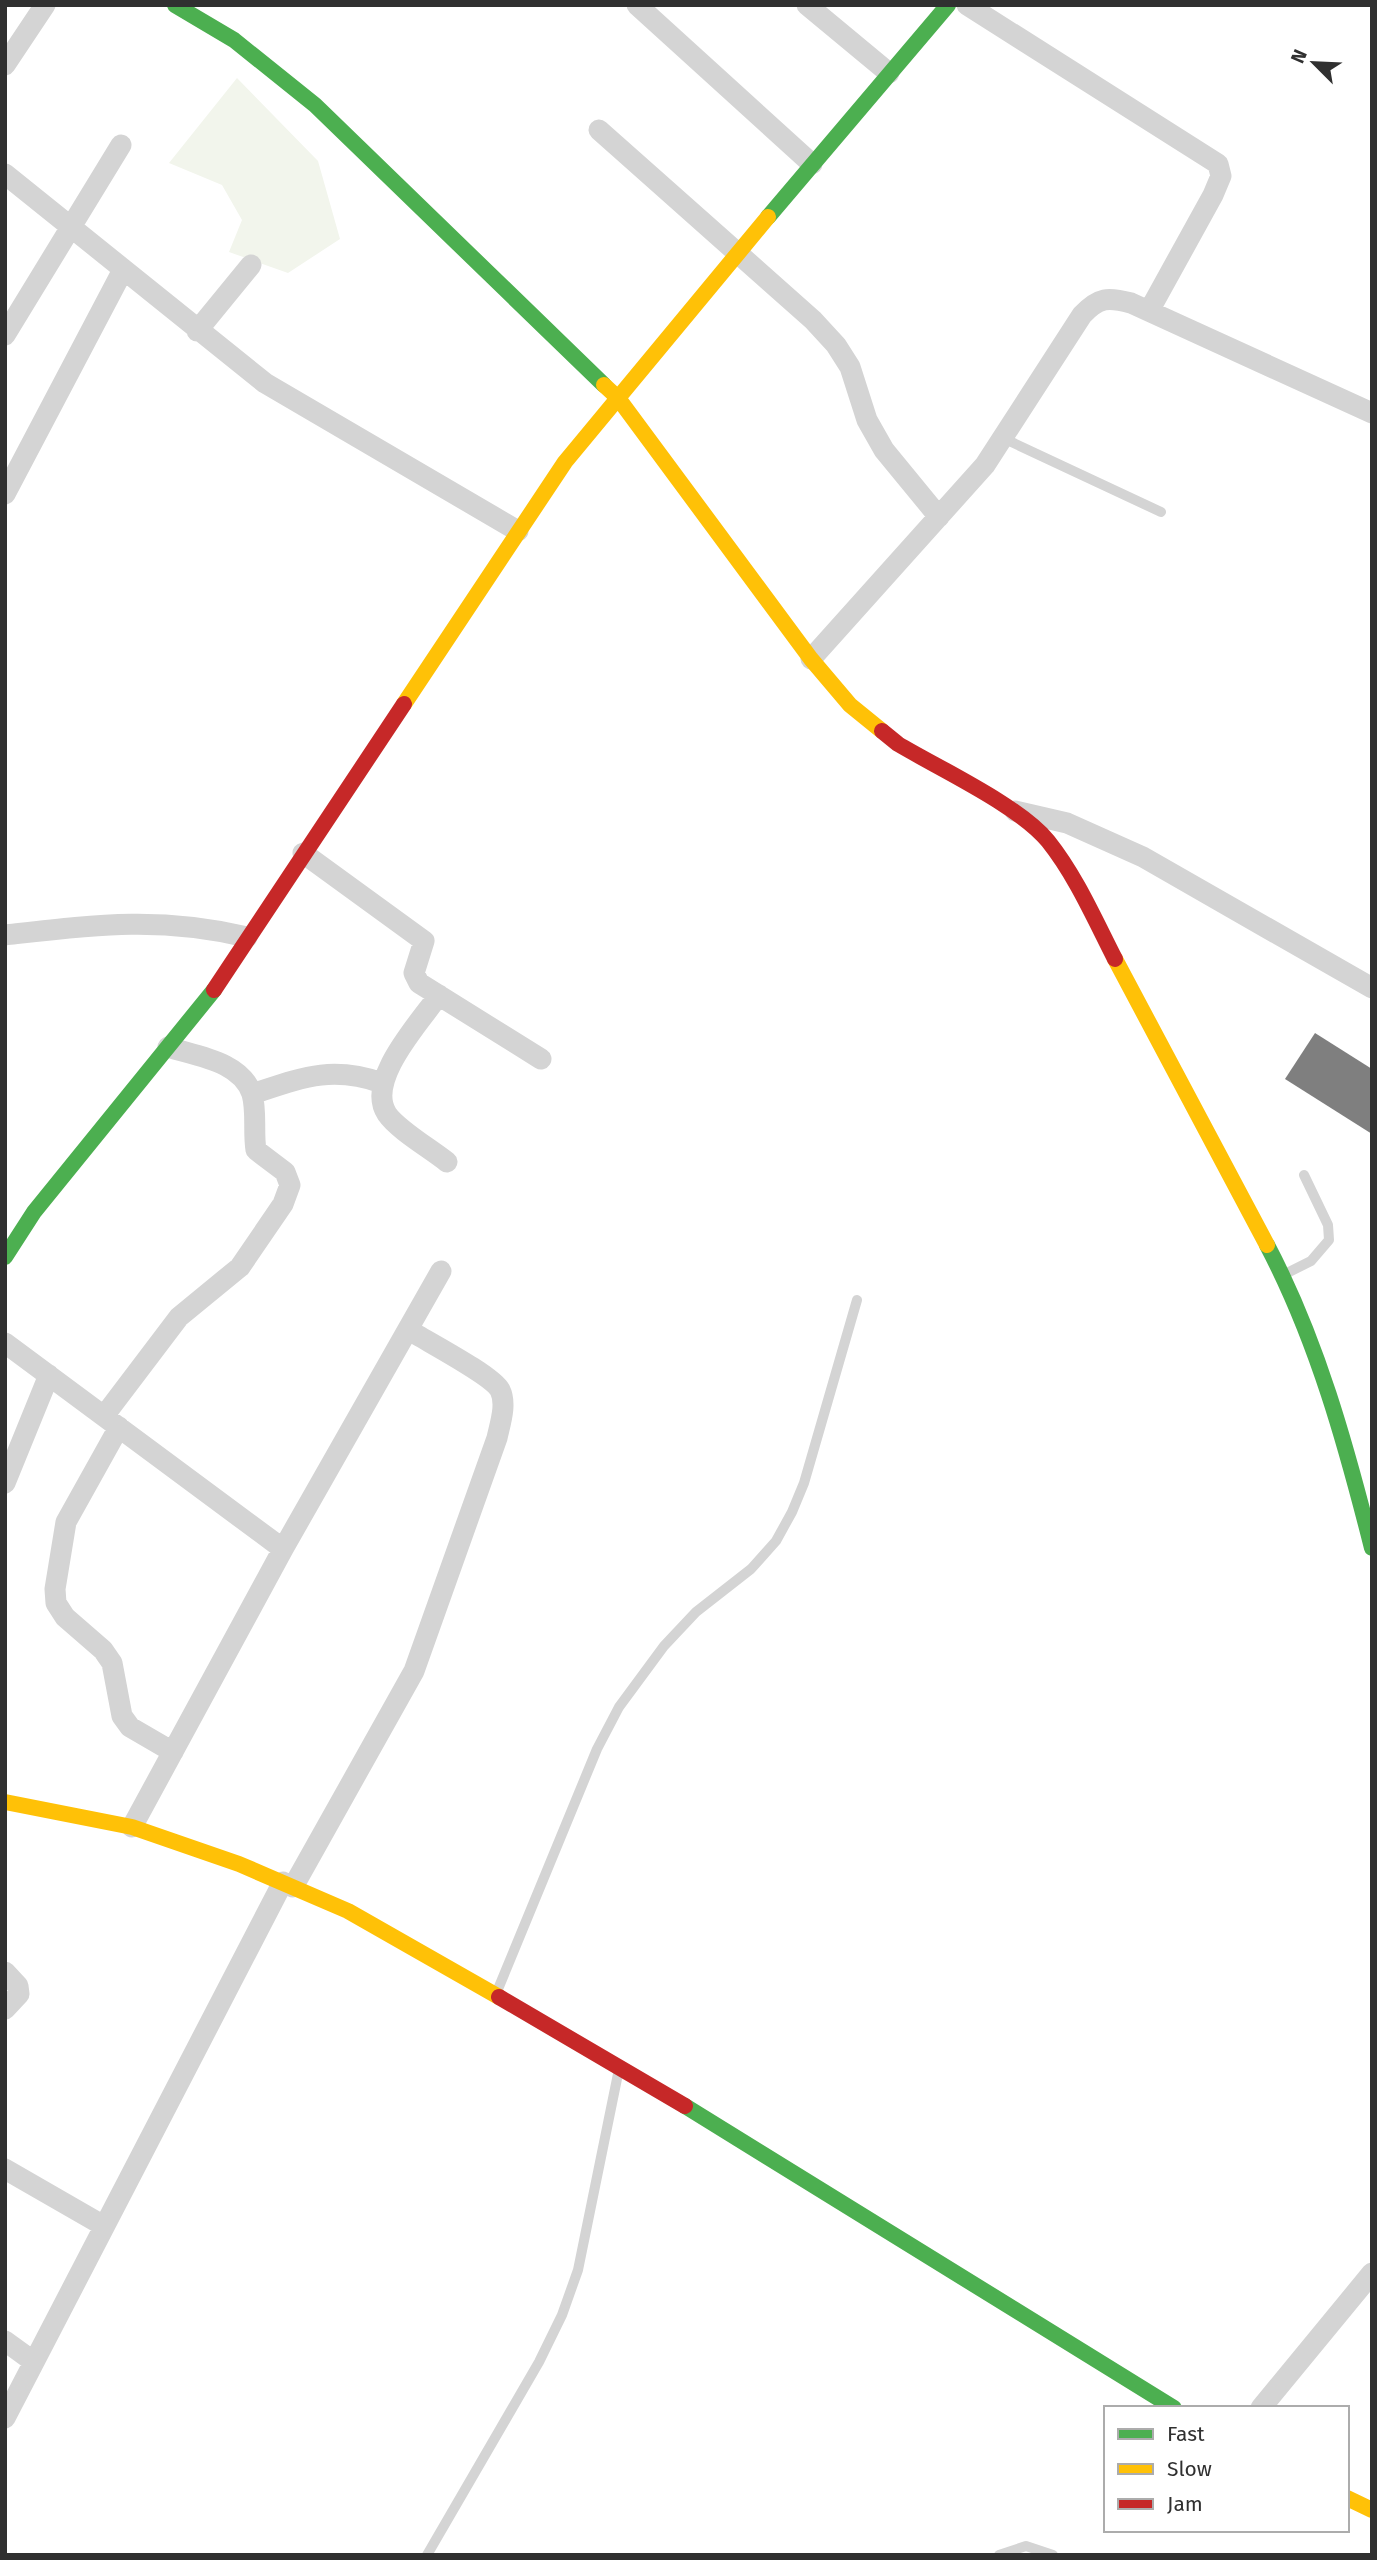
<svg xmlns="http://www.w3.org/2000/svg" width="1377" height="2560" font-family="'Fira Sans',sans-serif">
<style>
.green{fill:#f2f5ec}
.building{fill:#7f7f7f}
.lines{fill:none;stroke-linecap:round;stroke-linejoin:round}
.lane{stroke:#d4d4d4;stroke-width:10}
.street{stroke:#d4d4d4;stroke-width:21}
.fast{stroke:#4caf50;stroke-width:16}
.slow{stroke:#ffc107;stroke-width:16}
.jam{stroke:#c62828;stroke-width:16}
</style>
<rect width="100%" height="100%" fill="#fff"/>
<path class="green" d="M237,78L318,161L340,239L288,273L229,252L242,220L222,185L169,163Z"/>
<path class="building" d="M1315,1033L1372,1069V1134L1285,1079Z"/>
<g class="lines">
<path class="lane" d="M1005,439L1161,512
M1285,1274L1311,1261L1329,1240L1328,1225L1304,1175
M496,1994L597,1749L619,1707L664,1646L696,1612L751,1569L776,1541L792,1512L804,1483L857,1300
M427,2555L539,2362L562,2315L578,2270L619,2069
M999,2555L1026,2546L1053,2555"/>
<path class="street" d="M637,5L812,164
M807,5L889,73
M967,5L1218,164L1221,176L1213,195L1149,311
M5,65L45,5
M599,130L813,320L836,345L850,367L867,420L884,450L939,517
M5,174L265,383L518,531
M197,331L251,265
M5,335L121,145
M5,494L123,270
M811,659L985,465L1082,315C1099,297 1108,297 1131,303L1372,413
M1015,811L1067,823L1143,857L1372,988
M303,853L424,941L414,973L419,983L541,1059
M5,935C93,925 159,916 247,937
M439,995C419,1023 365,1081 387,1114C398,1130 431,1149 447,1162
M252,1094C301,1078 331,1065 382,1083
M5,1343L283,1549
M104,1416L179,1317L240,1267L283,1204L290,1185L285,1172L256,1150C253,1132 257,1112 252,1094C241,1061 196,1056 168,1047
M119,1427L66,1522L55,1589L56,1603L65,1617L103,1650L112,1663L122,1716L130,1727L173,1752
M5,1483L49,1375
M132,1827L283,1549L441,1271
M293,1887L414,1671L497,1438C500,1424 507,1404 500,1390C492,1375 426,1341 409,1330
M5,1972L18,1986L19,1994L5,2009
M5,2169L104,2226
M5,2341L34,2362
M1261,2408L1372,2273
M5,2418L283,1882"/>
<path class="fast" d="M175,5L234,40L315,105L604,385
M768,217L948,5
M1267,1245C1317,1340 1346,1445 1372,1548
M5,1257L34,1212L214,990
M685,2106L1174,2408"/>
<path class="slow" d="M604,385L618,398L811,659L850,705L882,731
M404,704L565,462L768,217
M1115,959L1267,1245
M5,1802L132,1827L239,1864L348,1911L499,1997
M1347,2498L1372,2510"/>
<path class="jam" d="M882,731L898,744C940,769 1018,805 1048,841C1076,876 1095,920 1115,959
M214,990L404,704
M499,1997L685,2106"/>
</g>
<rect width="1377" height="2560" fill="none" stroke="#303030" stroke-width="14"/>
<rect x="1104" y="2406" width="245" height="126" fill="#ffffff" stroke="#acacac" stroke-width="2"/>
<rect x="1118" y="2429" width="35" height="10" fill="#4caf50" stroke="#acacac" stroke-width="2"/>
<text x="1167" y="2441" font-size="21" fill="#303030">Fast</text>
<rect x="1118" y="2464" width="35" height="10" fill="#ffc107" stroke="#acacac" stroke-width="2"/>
<text x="1167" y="2476" font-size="21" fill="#303030">Slow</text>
<rect x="1118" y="2499" width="35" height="10" fill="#c62828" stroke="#acacac" stroke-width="2"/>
<text x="1167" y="2511" font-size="21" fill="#303030">Jam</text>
<g transform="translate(1314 63) rotate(294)" stroke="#ffffff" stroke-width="5" paint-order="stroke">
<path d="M0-5L12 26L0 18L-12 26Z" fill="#303030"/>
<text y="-10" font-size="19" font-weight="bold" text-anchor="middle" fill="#303030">N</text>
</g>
</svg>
